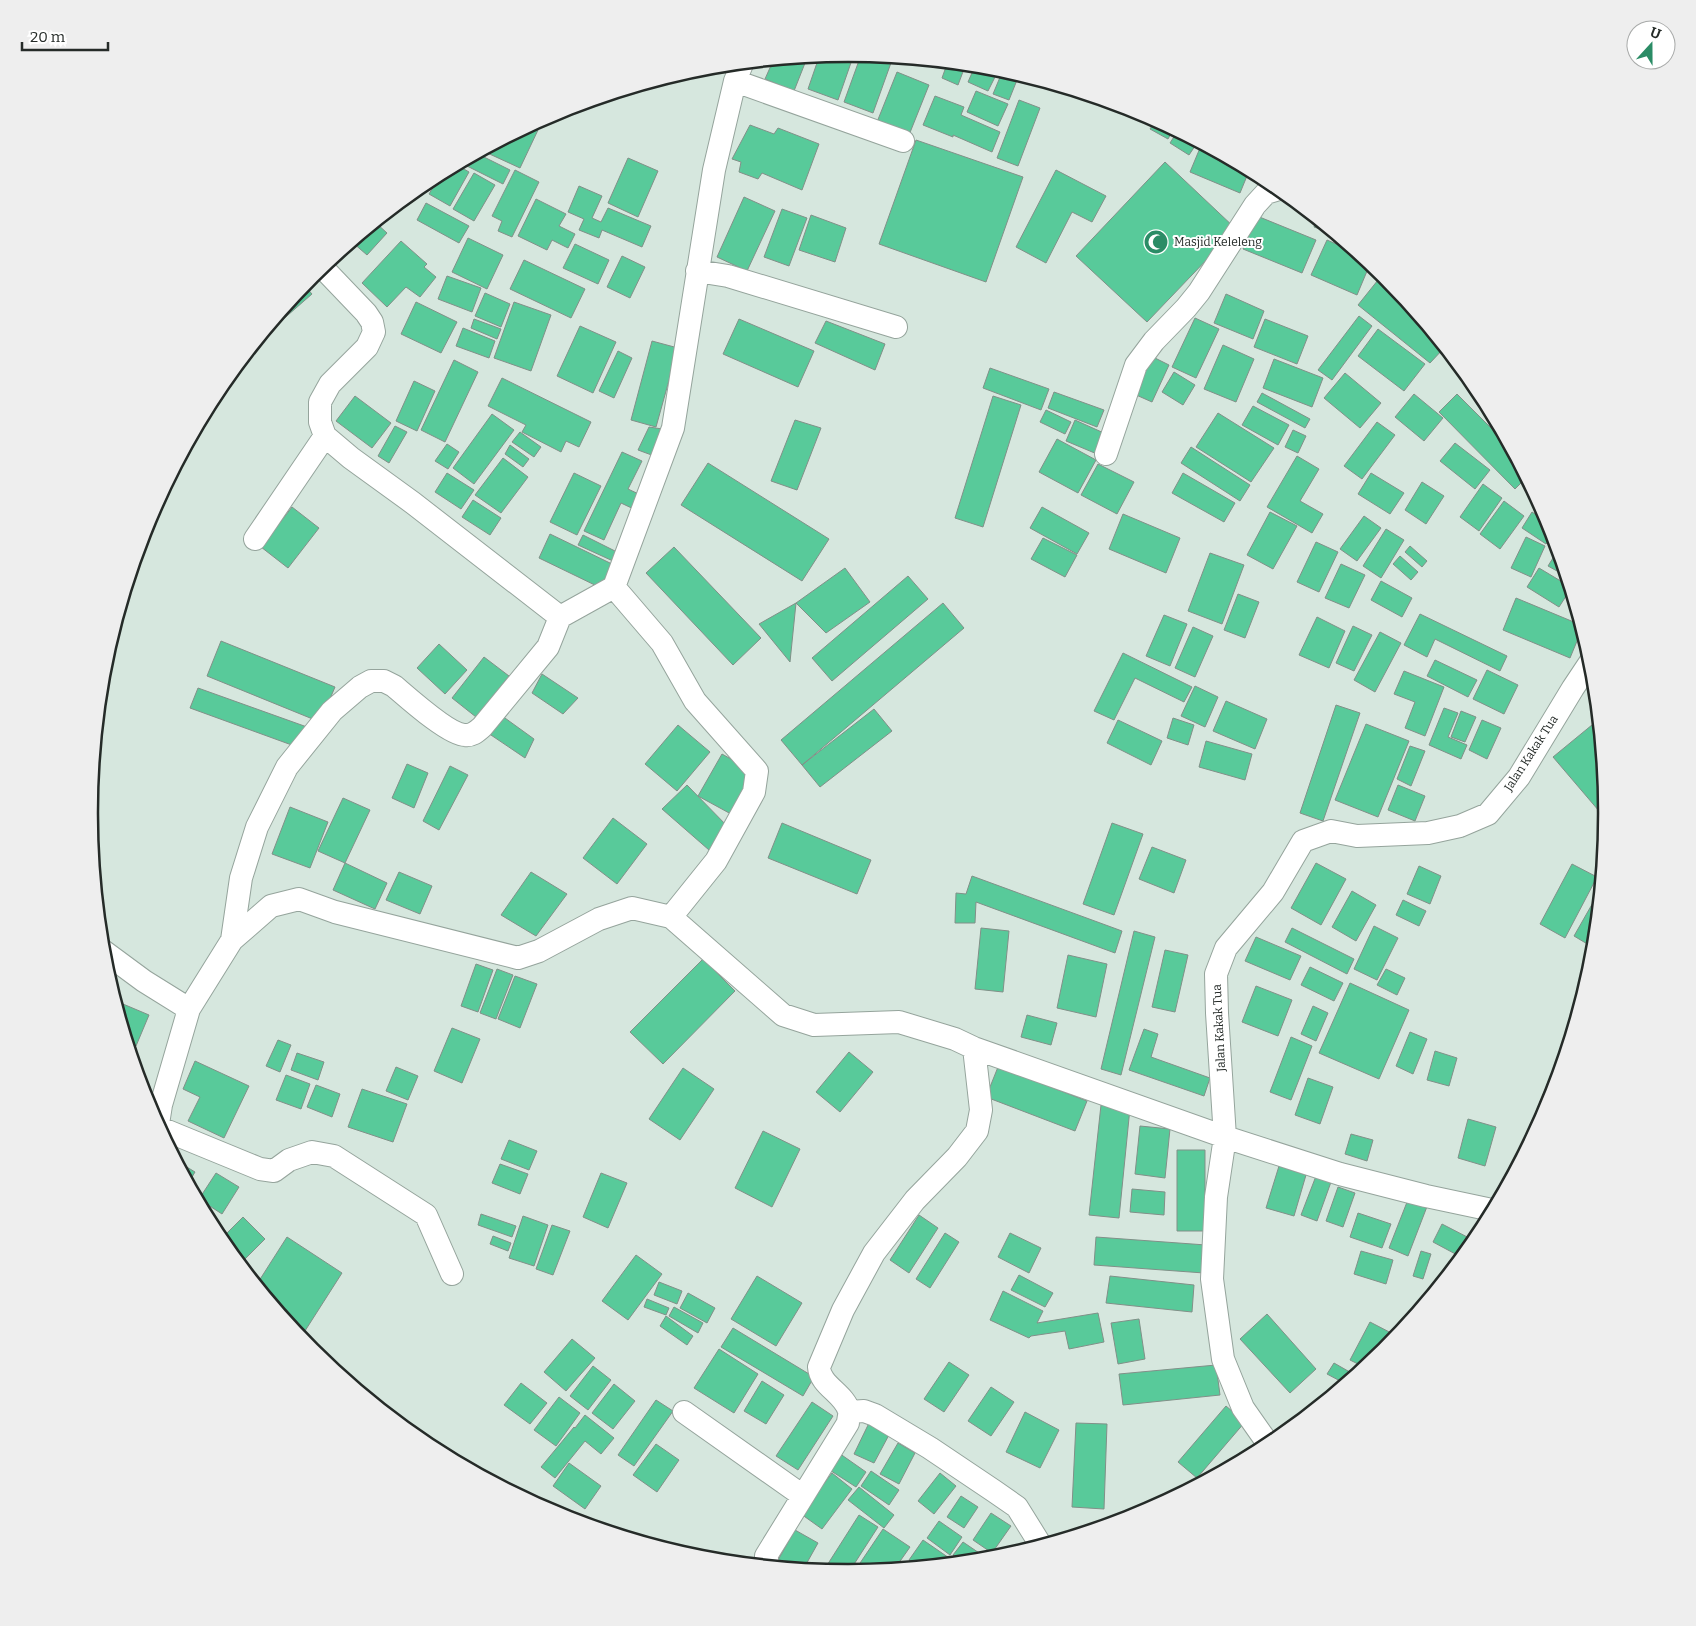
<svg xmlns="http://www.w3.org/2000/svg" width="1696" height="1626" font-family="Bitter,serif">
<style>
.building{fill:#58ca9a;stroke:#819088}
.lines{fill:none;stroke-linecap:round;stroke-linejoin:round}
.minor-casing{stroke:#95a49c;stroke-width:24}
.minor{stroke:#fff;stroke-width:22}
.labels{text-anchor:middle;stroke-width:4;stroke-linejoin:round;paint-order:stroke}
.poi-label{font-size:12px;fill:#252b28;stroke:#fff;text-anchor:start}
.street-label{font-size:12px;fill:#252b28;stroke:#fff}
.rim{fill:none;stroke:#252b28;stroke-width:2.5}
</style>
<rect width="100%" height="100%" fill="#d6e7de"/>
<path class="building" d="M848,54H854L838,100L808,89L819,57Z
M861,55L884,57L892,60L873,113L844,102Z
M807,58L794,91L765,79L773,61Z
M947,64L970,66L968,71L964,69L958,85L942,78Z
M975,66L999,69L988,91L968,82Z
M1003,70L1019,75L1009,100L993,94Z
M897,72L929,85L909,135L877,122Z
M976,91L1008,104L998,126L967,112Z
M935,96L964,107L961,115L1000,132L992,152L953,135V137L923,125Z
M1019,100L1040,108L1018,166L997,158Z
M1155,121L1173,130L1168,139L1150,129Z
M750,125L774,134L778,128L819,144L802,190L762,173L758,179L739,172L741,162L732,159Z
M530,126L538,130L520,168L483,151Z
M1177,132L1197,143L1189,155L1170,143Z
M916,140L1023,177L986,282L879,244Z
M1200,148L1228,159L1249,171L1240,193L1190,172Z
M478,154L510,170L503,184L461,163Z
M628,158L658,171L638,217L608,203Z
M1165,162L1236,229L1147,322L1076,256Z
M457,165L469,172L450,206L429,194L441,174Z
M515,170L539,182L512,237L498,231L502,221L492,216Z
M1056,170L1106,196L1092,222L1072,212L1046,263L1016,247Z
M474,173L495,185L474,221L453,209Z
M579,186L602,196L592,218L601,222L608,208L651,226L642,247L602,230L599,238L579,230L584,219L568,212Z
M744,197L775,211L747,271L717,257Z
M536,199L566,214L559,226L575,234L568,248L552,240L547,250L518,236Z
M426,203L469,226L459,243L417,220Z
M782,209L807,218L789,266L764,257Z
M811,215L846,228L835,262L799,250Z
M1257,216L1316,240L1302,273L1243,249Z
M1316,220L1334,234L1314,227Z
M376,223L387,233L367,255L352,242Z
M468,238L503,255L487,289L452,272Z
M1327,240L1357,253L1370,264L1357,295L1311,275Z
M401,241L427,264L424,267L436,277L420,297L406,287L387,307L362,283Z
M575,244L609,260L598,284L563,268Z
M622,256L645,267L630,298L607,287Z
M524,260L585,289L571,318L510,289Z
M1382,275L1387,279L1444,348L1430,363L1358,305Z
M447,276L481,288L472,312L438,299Z
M304,285L312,294L280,322L277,318Z
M485,293L510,304L501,327L475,316Z
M1226,294L1264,311L1253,339L1214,323Z
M416,302L457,322L441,353L401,334Z
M514,302L551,315L531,371L494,358Z
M1359,316L1372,326L1332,380L1318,370Z
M1195,318L1219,329L1196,378L1172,367Z
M474,319L501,329L497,339L471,328Z
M739,319L814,351L798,387L723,354Z
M1265,319L1308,336L1297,364L1254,347Z
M826,321L885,344L875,370L815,343Z
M580,326L616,342L593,393L557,376Z
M463,328L495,341L489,358L456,346Z
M1378,329L1425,364L1404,391L1358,356Z
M261,337L262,338L234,373L232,372Z
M652,341L678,348L656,427L631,420Z
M1223,345L1254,359L1236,402L1204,389Z
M618,351L632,358L614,398L599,391Z
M1151,356L1169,365L1152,402L1134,394Z
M1274,359L1323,378L1312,407L1263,388Z
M454,360L478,372L445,442L421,430Z
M990,368L1049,389L1041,410L983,388Z
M1174,372L1195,385L1183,405L1162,392Z
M1345,373L1381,403L1360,428L1324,398Z
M502,378L591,422L579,447L566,441L561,452L522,432L526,425L488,406Z
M414,381L435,391L417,431L396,421Z
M1054,392L1104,410L1097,427L1048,408Z
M1262,393L1310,419L1305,428L1257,402Z
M1414,394L1443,418L1424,441L1395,417Z
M1457,394L1508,445L1526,478L1515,489L1439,412Z
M355,396L391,423L372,448L336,421Z
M993,396L1021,405L983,527L955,518Z
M1253,406L1289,425L1278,445L1242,425Z
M1046,410L1071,422L1065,434L1040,422Z
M1218,413L1274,448L1251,482L1196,447Z
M492,414L514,430L474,484L453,468Z
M795,420L821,428L797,490L771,481Z
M1075,420L1106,434L1097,454L1066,441Z
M1377,422L1395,435L1362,479L1344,466Z
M395,426L407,432L389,463L378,456Z
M649,427L669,430L657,457L638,450Z
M1293,430L1306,436L1298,453L1285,447Z
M520,432L541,447L534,457L512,442Z
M1057,439L1096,460L1078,493L1039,472Z
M1455,443L1490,470L1475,489L1440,461Z
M447,444L459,452L448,469L435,461Z
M510,445L529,459L523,467L505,454Z
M1191,447L1250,485L1240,501L1181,463Z
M622,452L642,461L628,489L645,497L638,511L621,503L604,540L584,531Z
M1297,456L1319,469L1300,501L1323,514L1312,533L1267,507Z
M503,458L528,477L501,513L475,495Z
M708,463L829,539L802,581L681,505Z
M1098,464L1134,482L1117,514L1081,495Z
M447,473L474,490L461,509L435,492Z
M574,473L601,486L577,535L550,522Z
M1183,473L1235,503L1224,522L1172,493Z
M1371,473L1404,493L1390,514L1358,494Z
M1422,482L1444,496L1426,524L1405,510Z
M1483,484L1502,498L1479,531L1460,517Z
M473,500L501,518L490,535L462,517Z
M1504,501L1524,516L1500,549L1480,534Z
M292,507L319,528L288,568L261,547Z
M1042,507L1089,533L1077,554L1030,528Z
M1270,512L1297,526L1273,569L1247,555Z
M1532,512L1550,524L1553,534L1546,544L1522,528Z
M1123,514L1180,538L1166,573L1109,549Z
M1364,516L1381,528L1357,561L1340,549Z
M1386,529L1404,540L1381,578L1363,566Z
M550,534L612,564L601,588L539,558Z
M583,535L617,552L613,561L578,545Z
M1526,537L1545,546L1531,577L1511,568Z
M1043,538L1077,555L1065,577L1031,559Z
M1316,542L1338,552L1319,592L1297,582Z
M1410,546L1427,561L1422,567L1405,552Z
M674,547L761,638L733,665L646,573Z
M1558,550L1566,576L1548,566Z
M1210,553L1244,565L1222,624L1188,611Z
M1400,556L1418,572L1411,580L1393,564Z
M1341,564L1365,575L1349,608L1325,598Z
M845,568L870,602L826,633L796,603Z
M1539,568L1569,586L1570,590L1559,607L1527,587Z
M908,576L928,599L832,681L812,658Z
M1381,581L1412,598L1402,617L1371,600Z
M1238,594L1259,602L1245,638L1224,630Z
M1516,598L1581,625L1582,629L1570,658L1503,630Z
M796,603L790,662L759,624Z
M943,603L964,628L802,765L781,740Z
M1420,614L1507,656L1500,671L1435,639L1427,657L1404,645Z
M1164,615L1187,624L1170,666L1146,656Z
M1317,617L1345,631L1329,668L1299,655Z
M1353,626L1372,635L1354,671L1336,663Z
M1193,627L1213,636L1195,677L1175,668Z
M1380,632L1401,643L1375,692L1354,680Z
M221,641L335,687L320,722L207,676Z
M439,644L467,670L445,694L417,668Z
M1123,653L1192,687L1184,702L1135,678L1114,720L1094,711Z
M484,657L509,676L476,717L452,698Z
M1435,660L1477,680L1468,697L1427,676Z
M1487,670L1518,685L1504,714L1473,699Z
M1404,671L1444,687L1425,736L1405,728L1415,702L1394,694Z
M542,674L578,698L563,714L532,693Z
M1195,686L1218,697L1205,727L1181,716Z
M198,688L307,727L300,748L190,708Z
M1226,701L1267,719L1255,749L1213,731Z
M1336,705L1360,713L1323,821L1300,813Z
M1444,708L1458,713L1448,737L1467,745L1461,759L1429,745Z
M874,709L892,731L820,787L802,765Z
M1461,711L1476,717L1465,742L1451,737Z
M498,713L534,739L525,758L488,733Z
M1173,718L1194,725L1188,745L1167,738Z
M1118,720L1162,741L1151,765L1107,743Z
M1482,720L1501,728L1487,759L1469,750Z
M1598,720L1607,813L1605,818L1553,757Z
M1366,724L1409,741L1378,817L1335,800Z
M678,725L710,752L677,791L645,764Z
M1206,741L1252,754L1245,780L1199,767Z
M1410,746L1425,751L1411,786L1397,779Z
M722,754L754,772L731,814L698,796Z
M407,764L428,773L414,808L392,798Z
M450,766L468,775L439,830L423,821Z
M687,785L731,830L709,850L662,809Z
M1398,785L1425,796L1415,821L1388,810Z
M343,798L370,810L345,863L318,851Z
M290,807L328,822L310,868L272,854Z
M613,818L647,844L617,884L583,858Z
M782,823L871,860L857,894L768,858Z
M1112,823L1143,834L1114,915L1083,904Z
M1152,847L1186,860L1174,893L1139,879Z
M345,863L387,883L375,909L333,890Z
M1316,863L1346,879L1321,925L1291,908Z
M1572,864L1597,877L1565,938L1540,924Z
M1419,866L1441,876L1430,904L1407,894Z
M399,872L432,886L420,914L386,900Z
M531,872L567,894L536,936L501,915Z
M972,876L1122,931L1115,953L976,902L975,923H955L956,893L966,894Z
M1352,891L1376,905L1356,941L1332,927Z
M1599,892L1594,948L1574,936Z
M1403,900L1426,911L1419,926L1396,915Z
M1374,926L1398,938L1377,980L1354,969Z
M981,928L1009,931L1003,992L975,989Z
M1292,928L1354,959L1347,974L1285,942Z
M1134,931L1155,937L1121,1075L1101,1069Z
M1256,937L1301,956L1290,980L1245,961Z
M1165,950L1188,955L1175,1012L1152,1007Z
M1068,955L1107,964L1096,1017L1057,1008Z
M703,959L735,991L663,1064L630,1032Z
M476,964L493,970L478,1012L461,1006Z
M1310,967L1343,983L1334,1001L1301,985Z
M497,969L513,975L496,1019L480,1013Z
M1386,969L1405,978L1397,995L1377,985Z
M515,976L537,984L520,1028L498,1019Z
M1350,983L1409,1010L1379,1079L1319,1053Z
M1256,986L1292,1000L1278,1036L1242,1022Z
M123,1004L149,1015L136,1046L128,1042L119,1013Z
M1313,1006L1328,1013L1316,1041L1301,1034Z
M1027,1015L1057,1023L1051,1045L1021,1037Z
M452,1028L480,1039L462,1083L434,1071Z
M1144,1029L1158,1034L1151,1057L1210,1078L1204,1096L1129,1070Z
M1410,1032L1427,1039L1413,1074L1396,1066Z
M1291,1037L1312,1046L1291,1100L1270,1092Z
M278,1040L291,1045L280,1072L266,1066Z
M1435,1051L1457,1058L1449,1086L1427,1080Z
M849,1052L873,1072L840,1112L816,1092Z
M297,1053L324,1062L318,1080L291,1070Z
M195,1061L249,1086L224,1138L188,1121L200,1097L183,1089Z
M1556,1063L1561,1065L1549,1104L1543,1115L1536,1112Z
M396,1067L418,1076L408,1100L386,1091Z
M998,1067L1087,1101L1075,1131L986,1097Z
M683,1068L714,1089L680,1140L649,1119Z
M286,1075L310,1084L301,1109L276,1100Z
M1308,1078L1333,1087L1320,1124L1295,1115Z
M316,1085L340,1094L332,1117L307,1107Z
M362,1089L407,1104L393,1142L348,1127Z
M1101,1105L1130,1108L1119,1218L1089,1215Z
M1468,1119L1496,1127L1485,1166L1458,1158Z
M1140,1126L1170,1129L1165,1178L1135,1174Z
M763,1131L800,1149L772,1207L735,1188Z
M1351,1134L1373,1140L1367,1161L1345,1154Z
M509,1140L537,1151L529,1170L501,1159Z
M1177,1150H1205V1231H1177Z
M177,1161L195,1172L189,1182Z
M500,1164L528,1174L520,1194L492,1183Z
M1279,1166L1306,1175L1294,1216L1266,1208Z
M216,1173L239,1187L222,1214L199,1199Z
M601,1173L627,1183L608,1228L583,1217Z
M1316,1176L1331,1182L1317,1221L1301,1215Z
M1338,1187L1355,1193L1343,1227L1326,1221Z
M1132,1189L1165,1192L1164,1215L1130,1212Z
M1409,1197L1428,1204L1408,1256L1389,1248Z
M1358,1213L1391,1224L1382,1248L1350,1237Z
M481,1214L516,1226L512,1237L478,1225Z
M919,1215L938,1228L909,1273L890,1260Z
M523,1216L548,1225L534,1266L509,1258Z
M243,1217L265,1239L243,1261L221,1239Z
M1442,1224L1473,1240L1461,1257L1433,1242Z
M552,1225L570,1231L553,1275L536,1269Z
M945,1233L959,1242L930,1288L916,1279Z
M1010,1233L1041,1248L1029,1273L998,1257Z
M493,1236L511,1243L508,1251L490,1244Z
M287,1237L342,1273L303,1334L292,1326L257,1284Z
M1096,1237L1206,1245L1204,1273L1094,1265Z
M1361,1251L1393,1260L1386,1284L1354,1274Z
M1421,1251L1431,1254L1423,1279L1413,1276Z
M636,1255L662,1274L628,1320L602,1301Z
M1447,1268L1450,1270L1442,1281L1440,1280Z
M1019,1275L1053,1293L1045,1307L1011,1290Z
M757,1276L802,1303L776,1346L731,1319Z
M1110,1276L1194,1285L1192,1312L1106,1303Z
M659,1282L682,1291L677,1304L654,1295Z
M1003,1291L1043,1311L1037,1323L1098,1313L1104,1342L1069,1349L1065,1331L1031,1336L1029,1338L990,1320Z
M688,1293L715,1308L707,1323L680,1308Z
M647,1299L669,1308L666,1315L644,1307Z
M674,1307L703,1323L698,1333L669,1316Z
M1267,1314L1316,1369L1290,1393L1240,1339Z
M666,1316L693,1336L687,1345L660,1326Z
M1139,1319L1145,1359L1118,1364L1111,1323Z
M1370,1322L1397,1336L1385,1350L1364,1367L1350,1360Z
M733,1328L814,1377L803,1396L721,1347Z
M572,1339L595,1358L566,1391L544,1372Z
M719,1349L758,1374L734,1413L694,1388Z
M949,1362L969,1375L944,1412L924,1399Z
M1334,1363L1355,1375L1344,1383L1327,1374Z
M1216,1365L1220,1395L1123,1405L1119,1374Z
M593,1366L611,1380L588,1410L570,1396Z
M762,1381L784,1395L766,1424L744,1411Z
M521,1383L547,1403L530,1424L504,1405Z
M614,1384L635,1401L613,1429L592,1413Z
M991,1387L1014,1402L991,1436L968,1421Z
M559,1397L580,1413L556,1446L534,1430Z
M656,1400L673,1411L634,1466L618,1455Z
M812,1402L833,1416L798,1470L776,1456Z
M1226,1406L1245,1422L1197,1478L1178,1462Z
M1025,1412L1059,1430L1040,1468L1006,1452Z
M585,1415L614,1438L601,1454L585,1441L555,1478L541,1467L574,1427L575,1428Z
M869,1423L890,1433L874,1463L854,1454Z
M1076,1423L1107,1424L1104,1509L1072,1507Z
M898,1443L915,1453L899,1484L880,1474Z
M656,1444L679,1460L657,1492L633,1475Z
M836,1451L866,1472L856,1487L825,1467Z
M569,1463L601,1486L585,1509L553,1486Z
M871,1471L899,1490L889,1505L861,1486Z
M832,1473L852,1489L822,1529L801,1514Z
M940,1473L956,1486L934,1514L918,1501Z
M859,1487L894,1515L884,1528L848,1500Z
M961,1496L978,1507L964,1528L947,1517Z
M991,1513L1011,1526L992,1553L973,1540Z
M859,1515L878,1527L849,1572L824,1570Z
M939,1521L962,1537L950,1555L927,1538Z
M883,1529L910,1547L896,1567L854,1572Z
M795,1530L818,1543L804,1568L789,1566L778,1560Z
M923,1540L955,1562L917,1565L909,1560Z
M963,1542L988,1559L962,1561L953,1555Z"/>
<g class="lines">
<defs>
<path id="minor" d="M735,81L903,141
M322,267L366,313L372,322L374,332L367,347L330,384L320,402V422L325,436L351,458L413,503L560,617
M697,271L728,276L896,327
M1106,454L1136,365L1154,341L1186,308L1199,292L1255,205L1266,193L1279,189
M255,539L325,436
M614,587L662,643L695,701L757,771L754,792L716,861L671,917
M232,940L241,878L257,827L287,767L332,711L360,687L371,681H384L394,686C407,697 449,735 465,735C472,736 476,732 482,727L548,647L560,617L614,587L673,428L714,170L735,81L742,64
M102,950L144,981L189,1009
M158,1124L161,1105L189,1009L232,940L271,906L299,899L335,912L518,958L539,951L599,919L632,908L671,917L783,1015L814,1025L899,1022L955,1039L974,1048L1225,1137L1217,1013L1216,974L1226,948L1273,892L1303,841L1331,831L1357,836L1428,833L1460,826L1488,814L1519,777L1573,688L1591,661
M160,1128L260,1169L274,1171L289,1160L312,1152L334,1156L426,1215L452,1274
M684,1412L803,1496
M850,1412L864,1411L875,1415L930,1448L994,1491L1017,1507L1040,1544
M1269,1445L1243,1408L1223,1359L1212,1279L1216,1197L1225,1137L1340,1174L1426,1196L1492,1210
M768,1564L766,1556L848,1423C848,1419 850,1414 849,1411C844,1393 820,1386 819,1367L843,1310L874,1253L915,1200L957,1157L977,1131L981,1110L974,1048"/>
</defs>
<use href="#minor" class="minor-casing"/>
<use href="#minor" class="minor"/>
</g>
<defs>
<symbol id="mosque-disc" viewBox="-11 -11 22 22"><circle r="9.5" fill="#2b8c66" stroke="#fff"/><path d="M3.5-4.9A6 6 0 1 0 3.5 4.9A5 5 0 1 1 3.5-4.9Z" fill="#fff"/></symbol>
</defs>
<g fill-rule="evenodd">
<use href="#mosque-disc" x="1142" y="228" width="28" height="28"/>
</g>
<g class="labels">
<g class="poi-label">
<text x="1174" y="246">Masjid Keleleng</text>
</g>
<g class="street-label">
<text transform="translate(1531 753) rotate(-57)" y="4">Jalan Kakak Tua</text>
<text transform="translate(1219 1028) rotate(-93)" y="4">Jalan Kakak Tua</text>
</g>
</g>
<path d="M0 0H1696V1626H0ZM848 62H848A750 750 0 0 1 1598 812V814A750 750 0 0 1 848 1564H848A750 750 0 0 1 98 814V812A750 750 0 0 1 848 62Z" fill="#eee" fill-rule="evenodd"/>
<path class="rim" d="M848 62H848A750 750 0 0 1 1598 812V814A750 750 0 0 1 848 1564H848A750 750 0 0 1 98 814V812A750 750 0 0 1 848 62Z"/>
<g transform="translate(1651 45) rotate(21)"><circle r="24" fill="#ffffff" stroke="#a8aaa9"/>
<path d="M0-4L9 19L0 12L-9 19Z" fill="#2b8c66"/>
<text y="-8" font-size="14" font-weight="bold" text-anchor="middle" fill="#252b28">U</text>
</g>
<path d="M22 42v8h86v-8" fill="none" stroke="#252b28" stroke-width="2.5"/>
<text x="30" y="42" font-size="15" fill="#252b28" stroke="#ffffff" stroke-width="4" paint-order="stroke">20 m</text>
</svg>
